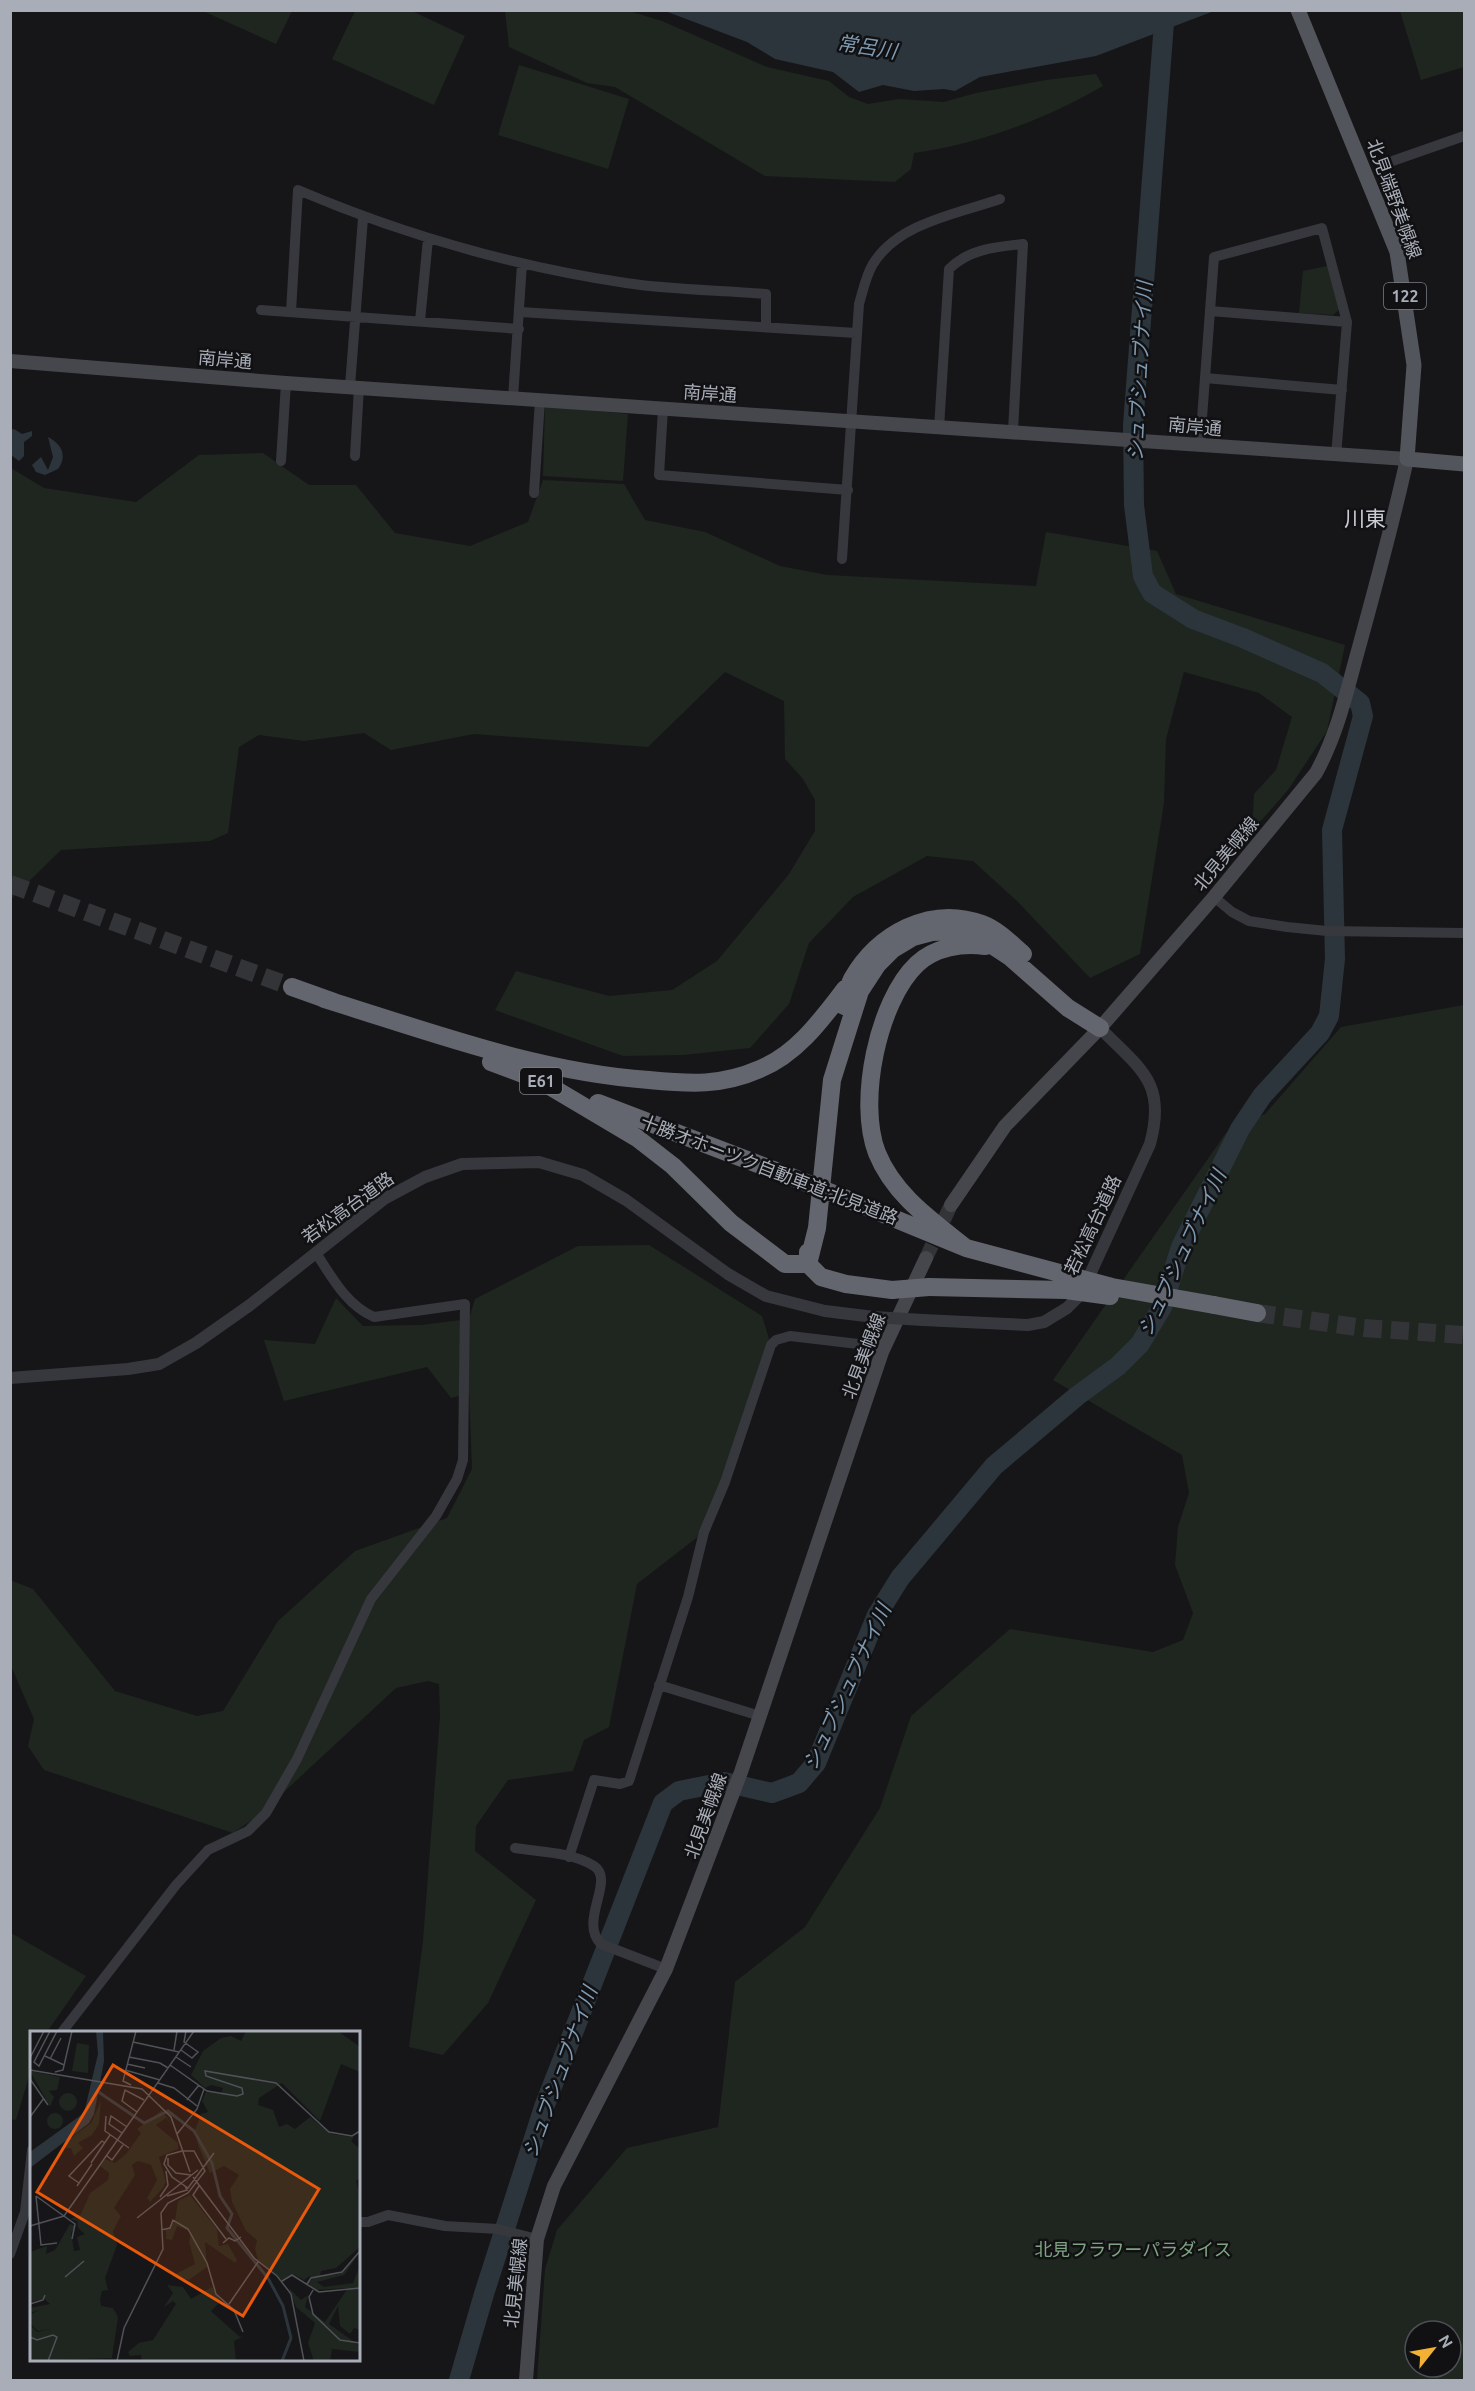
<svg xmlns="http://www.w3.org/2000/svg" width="1475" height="2391" font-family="Ubuntu,'Noto Sans JP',sans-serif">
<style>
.green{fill:#1e261f;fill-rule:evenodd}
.water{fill:#2c353c}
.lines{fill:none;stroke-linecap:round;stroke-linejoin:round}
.river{stroke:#2c353c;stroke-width:20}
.secondary-tunnel{stroke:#333438;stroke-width:14;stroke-dasharray:14 7;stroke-linecap:butt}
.motorway-tunnel{stroke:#333438;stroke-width:18;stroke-dasharray:18 9;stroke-linecap:butt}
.minor{stroke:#37383d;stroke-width:10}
.tertiary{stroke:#37383d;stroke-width:12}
.secondary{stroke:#45474d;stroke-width:14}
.primary{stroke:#53555c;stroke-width:15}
.motorway{stroke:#63666e;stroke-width:18}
.tertiary-bridge{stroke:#37383d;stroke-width:12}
.motorway-bridge{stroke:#63666e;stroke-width:18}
.labels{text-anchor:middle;stroke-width:5;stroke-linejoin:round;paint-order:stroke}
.shield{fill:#111113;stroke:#7b7e86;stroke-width:1.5}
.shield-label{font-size:16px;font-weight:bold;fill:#a8adb8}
.street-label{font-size:18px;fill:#a8adb8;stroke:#111113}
.park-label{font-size:18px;fill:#7fa381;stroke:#111113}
.water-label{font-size:20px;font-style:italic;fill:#7f9bb3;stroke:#111113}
.quarter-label{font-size:21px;fill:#c9ccd4;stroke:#111113}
.inset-river{fill:none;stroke:#2c353c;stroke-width:3}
.inset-road{fill:none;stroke:#505258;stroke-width:1.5}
.view{fill:#e8590c;fill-opacity:0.15;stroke:#e8590c;stroke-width:3}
.inset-edge{fill:none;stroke:#a8adb8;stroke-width:3}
</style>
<rect width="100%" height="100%" fill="#161618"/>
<path class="green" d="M203,11H292L276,44Z
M355,11H412L465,36L434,105L332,59Z
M505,11H629L662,21L767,67L829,81L849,97L868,104L899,99L944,102L976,93L1046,80L1096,74L1103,86C1046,119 980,144 914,153L911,169L895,182L765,176L615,87L587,83L509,47Z
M1400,11H1464V67L1421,80Z
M519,65L629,99L608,169L498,135Z
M1327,266L1340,309L1333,315L1299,313L1303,271Z
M545,406L628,414L623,481L543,476Z
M263,453L309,485H356L395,533L470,546L528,522L543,480L624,484L645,520L705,532L780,566L827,575L1036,586L1046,532L1157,551L1176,594L1345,645L1327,731L1288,790L1252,831L1254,794L1276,770L1292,717L1259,693L1184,672L1166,739L1164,803L1140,954L1090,978L1018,902L973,861L927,856L853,897L809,943L789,1004L750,1048L683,1055L623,1056L495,1010L516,971L609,996L672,990L717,961L789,874L815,831V800L803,779L785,759L784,701L725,672L648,747L474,734L391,750L364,733L304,741L259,735L239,747L228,833L210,841L61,850L11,899V468L44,488L136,502L199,455Z
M1464,1005V2380H537L545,2269L557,2230L627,2148L718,2127L735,1982L805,1927L880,1808L911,1716L1010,1629L1153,1652L1183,1640L1193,1613L1175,1565L1178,1527L1189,1493L1182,1455L1053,1380L1226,1133L1265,1114L1341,1027ZM1415,2331H1451V2367H1415Z
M649,1245L762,1316L771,1345L704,1532L637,1584L609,1727L584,1740L573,1771L508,1780L476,1826L475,1851L536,1900L488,2003L443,2055L409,2047L423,1941L440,1716L439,1684L428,1681L396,1688L258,1816L233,1833L44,1770L28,1746L34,1719L11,1666L10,1580L33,1589L115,1691L197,1716L223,1711L278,1621L355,1551L447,1518L472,1469L469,1393L451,1398L427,1367L284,1401L264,1340L315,1344L336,1298L363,1326L421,1325L469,1319L475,1299L578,1246Z
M11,1933L86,1976L47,2032H32L31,2070L16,2120L10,2119Z"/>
<path class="water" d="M665,11H1214L1096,56L980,77L955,91L944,89L914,91L883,85L859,92L833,72L775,59L747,42Z
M14,429L22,434L32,431V436L24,442V456L19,461L11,455V430Z
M48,437C61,444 68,455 58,469L45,475L36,472L32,465L41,457L48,470L53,457Z"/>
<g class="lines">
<path class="river" d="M459,2380L484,2294L544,2107L663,1803L679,1791L724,1782L772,1793L799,1783L816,1763L877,1615L900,1578L994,1466L1077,1396L1118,1366L1140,1344L1162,1307L1181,1247L1240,1129L1262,1096L1320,1033L1329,1016L1335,959L1332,830L1363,716L1360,703L1322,673L1243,638L1193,619L1152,593L1143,576L1134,505L1133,425L1165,10"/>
<path class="secondary-tunnel" d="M926,1258L951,1205"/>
<path class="motorway-tunnel" d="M10,884L292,987
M1257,1313L1364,1328L1464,1335"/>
<path class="minor" d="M1397,252L1407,240L1384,164L1464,136
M261,310L519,329
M1210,311L1347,322
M291,312L298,190C404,235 512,266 626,283C672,290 720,290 766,294V327
M520,312L856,333
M420,321L428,239
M1205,378L1342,390
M350,386L363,218
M513,398L522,264
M663,409L659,475L848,490
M939,428L949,269C969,249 996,247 1023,244L1013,431
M1200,445L1214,257L1322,228L1347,322L1336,456
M355,456L359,387
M281,461L286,383
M534,493L540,400
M842,559L859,304C863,291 866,275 873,264C898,223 957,214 1000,199
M1214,897L1232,912L1249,921L1287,927L1327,931L1464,933
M659,1685L760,1716
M515,1848C540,1852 572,1852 594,1866C616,1880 578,1921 601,1944L666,1969
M569,1857L594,1780L620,1784L629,1781L688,1597L704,1532L725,1482L771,1345L776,1340L790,1336L884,1347
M62,2032L176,1885L208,1850L248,1831L266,1813L297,1759L371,1599L436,1516L457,1479L463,1460L465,1304L374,1317C346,1305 332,1277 316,1253
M358,2222H368L388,2215L445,2226L498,2229L537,2239
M10,2254L25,2212L32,2150"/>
<path class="tertiary" d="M923,1320L1028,1325L1044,1322L1067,1308L1081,1294L1150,1144C1167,1082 1140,1069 1100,1028
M10,1378L128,1369L159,1364L196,1343L250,1305L384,1199L425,1177L462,1164L539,1162L583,1175L626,1200L728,1274L766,1296L825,1311L874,1317"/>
<path class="secondary" d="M10,361L286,383L1407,459C1393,523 1376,585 1359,647C1347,690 1338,733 1316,773L1214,897L1100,1028L1005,1126L951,1205
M526,2380L537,2239L554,2186L666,1969L741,1772L882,1352L926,1258"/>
<path class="primary" d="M1298,10L1397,252L1414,365L1407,459L1464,464"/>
<path class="motorway" d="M292,987L334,1002
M324,999C431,1032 537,1072 649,1080C691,1084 721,1086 760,1069C797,1054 822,1019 845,989
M844,1006C846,998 848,987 852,979C878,934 930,905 982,924C998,930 1010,943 1023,954
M491,1062L552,1085
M541,1081L637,1138L673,1166L731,1223L785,1264H808L817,1228L832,1080L860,991L877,965L893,949L913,937L932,932L958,931L978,936L1010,957L1068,1008L1100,1028
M598,1103L789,1176
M837,1195L966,1248L1067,1275
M966,1248C931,1220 894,1195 877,1153C857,1102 878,1001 917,964C935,947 962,943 985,946
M808,1252V1264L821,1277L846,1284L892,1290
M929,1287L1066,1290
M1214,1305L1257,1313"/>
<path class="tertiary-bridge" d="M874,1317L923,1320"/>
<path class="motorway-bridge" d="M789,1176L837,1195
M1067,1275L1112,1287L1214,1305
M892,1290L929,1287
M1066,1290L1110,1296"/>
</g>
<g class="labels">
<g class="shield">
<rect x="1384" y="283" width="42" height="26" rx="4.5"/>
<rect x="520" y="1068" width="42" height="26" rx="4.5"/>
</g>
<g class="shield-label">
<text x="1405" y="302">122</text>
<text x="541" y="1087">E61</text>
</g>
<g class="street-label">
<text transform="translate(1394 199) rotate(70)" y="6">北見端野美幌線</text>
<text transform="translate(225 360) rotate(5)" y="6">南岸通</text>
<text transform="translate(710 394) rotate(4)" y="6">南岸通</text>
<text transform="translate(1195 427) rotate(5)" y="6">南岸通</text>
<text transform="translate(1226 854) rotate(-50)" y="6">北見美幌線</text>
<text transform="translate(769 1170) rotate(21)" y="6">十勝オホーツク自動車道;北見道路</text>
<text transform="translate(348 1208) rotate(-36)" y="6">若松高台道路</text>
<text transform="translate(1093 1225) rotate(-65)" y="6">若松高台道路</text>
<text transform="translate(864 1356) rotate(-69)" y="6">北見美幌線</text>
<text transform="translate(706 1816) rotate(-70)" y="6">北見美幌線</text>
<text transform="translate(516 2283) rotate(-84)" y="6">北見美幌線</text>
</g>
<g class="park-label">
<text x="1133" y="2256">北見フラワーパラダイス</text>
</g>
<g class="water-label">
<text transform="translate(867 47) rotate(9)" y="7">常呂川</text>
<text transform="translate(1140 371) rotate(-87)" y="7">シュブシュブナイ川</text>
<text transform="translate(1182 1253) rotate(-65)" y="7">シュブシュブナイ川</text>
<text transform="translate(847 1687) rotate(-65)" y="7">シュブシュブナイ川</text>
<text transform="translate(560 2072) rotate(-70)" y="7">シュブシュブナイ川</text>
</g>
<g class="quarter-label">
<text x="1365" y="526">川東</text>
</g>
</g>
<g transform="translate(30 2031)">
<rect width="330" height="330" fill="#161618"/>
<path d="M216,0H308L330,16V41L311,33L290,90L252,52L229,67L228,74L243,79L249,96L257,93L265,98L280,86L301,103L324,106L321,110L330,118V147L326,150L329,162L330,154V216L306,237L291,240L290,245L309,243L328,224L314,244L287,251L294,256L323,252L330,234V299L324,297L320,303L310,295L308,275L299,293L330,315V321L302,318L300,330H284L278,312L285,292L266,276L259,257L271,269L278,264L275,276L295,291L318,257L284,259L278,252L283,248L280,245L274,249L263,243L252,249L228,229L225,218L227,209L216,200L202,171L200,158L209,144L194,135L180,142L168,114L165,99L171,83L178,81L172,70L176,61L191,63L193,57L181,54L175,57L161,44L173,20L191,7L201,5L211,10ZM47,12L59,14L58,42L42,40ZM0,40L30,46L27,59L19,60L24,66L20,76ZM29 71a9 9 0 1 1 18 0a9 9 0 1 1-18 0ZM71,70L69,93L62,104L48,112L53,117L44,125L41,117H33L35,111L61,92ZM132,79L143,96L136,87L126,94L148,112V118L129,126L136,151L133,157L120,171L117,167L127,149L121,134L108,130L102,134L105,144L84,177L91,185L83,200L87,214L75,247L78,259L72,260L70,269L71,275L83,277L88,286L82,327L0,330V294L7,301L20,298L8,300L0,292V284L9,279L0,282V277L20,273L14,268L0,271V221L17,215L16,223L25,219L40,193L46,195L41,202L44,220L50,219L47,206L55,203L48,197L47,190L40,188L51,183L60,162L78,149L79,142L70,135L75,128L85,132L96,123L111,102L107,98ZM17 90a8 8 0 1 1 16 0a8 8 0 1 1-16 0ZM160,164L187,198L189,215L198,213L207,229L205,232L175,211L177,236L159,249L142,245L165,233L159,211L161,201L147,195L142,209L136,208V199L145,189L148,170ZM137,254L153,256L161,268L182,256L191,270L181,280L210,306L214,305L204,310L206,330H112L111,324L100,325L98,321L109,312L123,309L146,273L143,270L134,276L143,262Z" fill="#1e261f"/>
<path d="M66,0H73L74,30L64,83L59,92L0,137V121L54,82L68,23Z" fill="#2c353c"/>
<path class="inset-river" d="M67,60L114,92L138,80L164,100L182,132L190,165L202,183L197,197L238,247L253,275L261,307L252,330"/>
<path class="inset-road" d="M20,0L4,31L9,35L27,0M103,11L149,21M144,19L147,0M151,19L162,27L168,21L154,11L156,0M15,25L34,34M99,26L130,32L138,37M146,26L161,36M0,27L14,0M20,28L31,7M97,33L115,37M140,34L177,60L207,65L213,63L212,57L176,45L175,40L246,52L299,101L322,105L330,100M0,39L112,58L141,86L160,141M95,39L130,49M25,41L33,39L42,0M0,48L18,74M128,52L144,57L167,75M101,54L93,50L106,0M157,69L169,54M107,81L92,70L95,59L114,69M76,85L75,100L99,117M0,86L14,67M92,102L79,93L81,85L97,96M147,103L167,78L174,58M152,120L137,124L134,133L142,146L158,157L184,122M77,125L82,129L93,114M138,127V134L146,142L161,144M61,132L80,104M163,146L224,227L247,245L261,263L274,330M49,152L39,145L72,110L75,112M47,155L62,133M169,155L163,164L196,208M6,165L11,214L27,212M6,165L45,193L42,208M137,165L157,159L155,155M130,166L138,154L136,140M34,185L164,0M107,187L168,139M0,195L34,185M131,199L140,197L143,189L158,198L177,232L186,263L204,279L213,301M193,212L199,207L205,210L211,206M35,246L54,230M252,250L262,244L289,261L330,257M277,253L281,247L312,241L330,220M283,259L279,266L283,283L310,309L330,312M0,273L13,269L15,264M199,273L228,231M0,306L7,309L23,304L27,306L18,330M87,330L94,297L133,218L131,182L138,172L158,162L175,140L164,120H153"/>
<path class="view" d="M83,34L289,158L213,285L7,161Z"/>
<rect width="330" height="330" class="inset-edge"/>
</g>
<rect width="1475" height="2391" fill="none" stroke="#a8adb8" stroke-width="24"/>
<g transform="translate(1433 2349) rotate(59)"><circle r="28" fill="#111113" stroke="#4d4f55" stroke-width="1.5"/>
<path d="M0-4.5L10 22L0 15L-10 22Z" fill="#f2b134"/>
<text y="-9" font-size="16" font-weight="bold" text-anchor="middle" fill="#a8adb8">N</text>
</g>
</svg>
